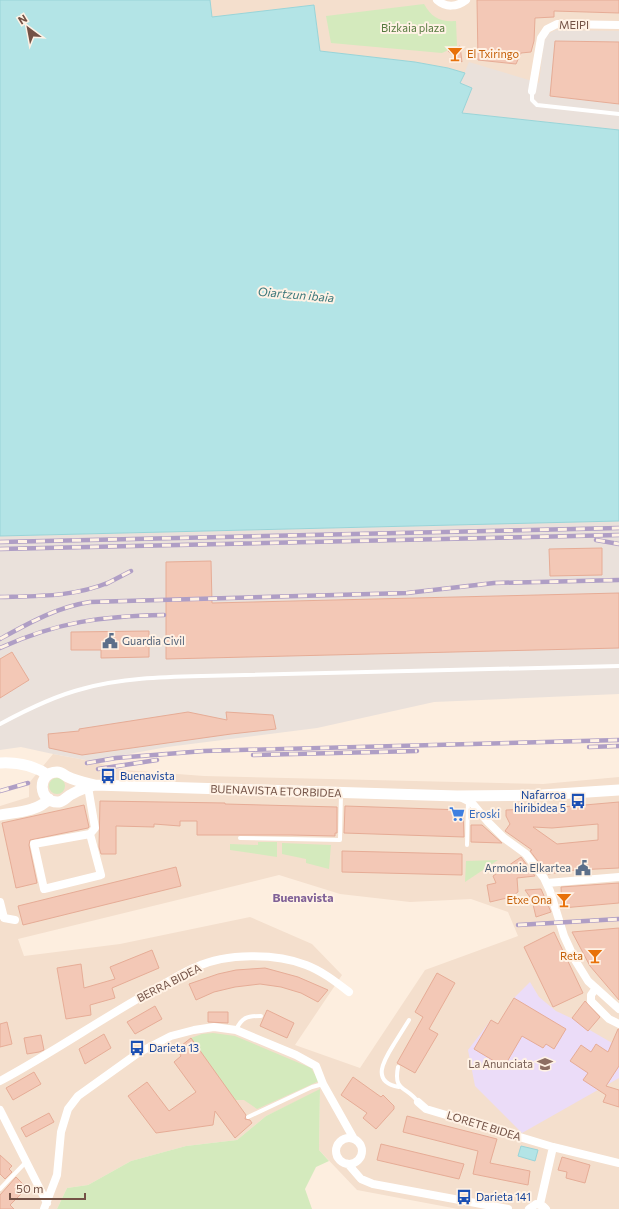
<svg xmlns="http://www.w3.org/2000/svg" width="619" height="1209" font-family="Commissioner,sans-serif">
<style>
.residential{fill:#f4dfcd;fill-rule:evenodd}
.industrial{fill:#eae1db}
.education{fill:#ebdcf8}
.green{fill:#d4eabd}
.water{fill:#b3e4e6;stroke:#99d4d8}
.building{fill:#f3c8b6;stroke:#e6ac96;fill-rule:evenodd}
.lines{fill:none;stroke-linecap:round;stroke-linejoin:round}
.lane{stroke:#fff;stroke-width:4}
.street{stroke:#fff;stroke-width:8}
.secondary{stroke:#fff;stroke-width:11}
.rail-casing{stroke:#af9ec5;stroke-width:4.5}
.rail{stroke:#fff2e5;stroke-width:3;stroke-dasharray:9;stroke-linecap:butt}
.labels{text-anchor:middle;stroke-width:4;stroke-linejoin:round;paint-order:stroke}
.street-label{font-size:11px;fill:#735246;stroke:#fff2e5}
.park-label{font-size:11px;fill:#55793e;stroke:#fff2e5}
.food-label{font-size:11px;fill:#c56008;stroke:#fff2e5;text-anchor:end}
.service-label{font-size:11px;fill:#4e5e75;stroke:#fff2e5;text-anchor:start}
.transit-label{font-size:11px;fill:#164399;stroke:#fff2e5;text-anchor:start}
.shop-label{font-size:11px;fill:#366cbe;stroke:#fff2e5;text-anchor:start}
.education-label{font-size:11px;fill:#785e54;stroke:#fff2e5;text-anchor:end}
.water-label{font-size:12px;font-style:italic;fill:#3a7679;stroke:#fff2e5}
.neighbourhood-label{font-size:12px;font-weight:bold;fill:#806197;stroke:#fff2e5}
</style>
<rect width="100%" height="100%" fill="#fdeedf"/>
<path class="residential" d="M210,0H619V130L448,68L415,62L320,51L314,5L212,17Z
M53,754L91,761L124,770L204,776L543,784L619,777V1209H458L357,1190L319,1150L320,1090L266,1116L237,1140L186,1146L131,1161L88,1185L67,1188L57,1209H0V806L29,797V783ZM279,875L340,894L410,902L471,899L508,912L518,936L425,970L360,1068L295,1045L342,975L312,944L250,917L120,944L24,956L18,939Z"/>
<path class="industrial" d="M556,30L619,31V130L462,113L460,83L469,62L539,83L544,42L548,34Z
M619,521V694L434,702L317,728L167,747L91,761L53,754L21,747L0,750V536Z"/>
<path class="education" d="M530,982L539,997L556,1011L588,1026V1029L619,1047V1078L522,1133L475,1086L468,1050L491,1020L498,1024L514,998Z"/>
<path class="green" d="M424,4C432,18 440,22 456,21L457,46L442,53L331,43L326,16Z
M49 786a8 8 0 1 1 16 0a8 8 0 1 1-16 0Z
M258,842H277V857L230,850V844L258,845Z
M282,843L331,845L329,869L306,863V859L282,854Z
M498,860L465,882L466,861Z
M213,1033L235,1036L311,1068L319,1081L257,1109L244,1100H235L191,1038L202,1034Z
M320,1089L319,1150L329,1161L316,1167L305,1189L312,1209H57L67,1188L88,1185L131,1161L186,1146L237,1140L266,1116Z"/>
<path class="water" d="M0,0H210L212,17L314,5L320,51L415,62L448,68L465,73L460,83L472,88L462,113L619,130V521L0,536Z
M521,1146L538,1150L535,1161L518,1156Z"/>
<path class="building" d="M477,0H619V13L554,11V17L535,18L534,41L531,52L521,53L516,64L478,60Z
M555,41L619,42V104L550,96Z
M460,46L462,62L448,51Z
M602,548V575L550,576L549,549Z
M211,561L212,603L619,593V648L166,659V562Z
M149,631V657L101,658V650H71V632Z
M12,652L29,680L0,698V659Z
M188,712L227,720L226,712L273,715L276,729L231,734L82,755L49,748L48,734L79,731V729Z
M100,801L225,803V804L337,807V833H335V836L291,835H197V821H180V826L154,824V827L116,826V854H101L99,847Z
M619,802V868L575,870L548,874L530,851L532,850L505,831L510,824L506,816V810L550,808ZM598,824V840L557,844L533,827L552,828Z
M84,805L89,827L88,828L30,840L29,845L37,883L16,888L2,823Z
M345,806L463,810L464,837L344,833Z
M471,825H482L502,843L471,842Z
M342,851L462,854V875L342,872Z
M521,857L535,876L517,878L518,892L511,897L490,902L487,885L496,883L493,876Z
M176,867L181,886L23,925L18,906Z
M619,883V903L562,908L561,887Z
M541,889L551,912L536,917L532,900L525,890Z
M619,928V1000L590,966L572,932Z
M554,932L583,993L553,1007L524,947Z
M152,950L159,968L112,988L115,998L90,1005L91,1015L66,1019L57,968L81,964L84,988L115,979L110,967Z
M265,968L298,977L328,990L318,1002L301,993L281,987L260,984L235,987L214,992L196,1000L189,984L218,974L236,970Z
M437,973L455,983L429,1029L438,1034L415,1073L397,1063L423,1017L415,1012Z
M514,998L566,1029L554,1049L546,1044L543,1048L522,1036L504,1067L474,1049L491,1020L498,1024Z
M585,1001L600,1017L588,1031L572,1018Z
M155,1006L162,1019L135,1034L127,1022Z
M267,1010L294,1023L287,1038L260,1026Z
M208,1012H228V1023L208,1022Z
M7,1022L12,1044L0,1047V1024Z
M618,1029H619V1066L606,1086L619,1090V1107L603,1102L606,1095L583,1080L588,1073L570,1061L581,1045L591,1052L596,1044L608,1052Z
M104,1034L111,1048L85,1064L79,1049Z
M41,1035L44,1050L39,1052L27,1054L24,1038Z
M191,1038L246,1115L245,1119L250,1120L252,1123L235,1138L215,1111L213,1125L156,1133L128,1096L147,1082L169,1111L196,1092L174,1062L181,1056L177,1049Z
M34,1072L41,1084L13,1100L6,1088Z
M353,1077L381,1097L383,1095L394,1106V1109L376,1129L363,1118L367,1113L341,1095Z
M49,1113L54,1122L26,1137L21,1128Z
M407,1116L497,1139L490,1163L530,1171L528,1185L473,1174L478,1151L403,1132Z
M381,1144L464,1164L459,1179L377,1160Z
M0,1155L12,1166L9,1169L12,1172L5,1179L0,1174Z
M562,1157L590,1165L585,1183L566,1178L567,1172L558,1170Z
M16,1177L27,1188L10,1205L14,1209H0V1195Z"/>
<g class="lines">
<path class="lane" d="M532,91V100L537,105L619,114
M0,724C26,710 54,696 82,689C121,678 162,677 202,676L619,666
M240,838L340,840L341,793
M467,845L468,800
M236,1030C242,1017 247,1016 261,1016
M398,1067C393,1092 407,1086 418,1102
M399,1087C370,1082 384,1060 394,1044C399,1036 404,1028 409,1020
M248,1117L312,1087L323,1084
M0,1189L26,1162"/>
<path class="street" d="M437,0C446,8 457,7 466,0
M532,91L541,38L547,29L557,24L619,25
M88,787L95,828L90,834
M460,797L472,803L488,822L504,838L526,854L544,878L550,891L564,936L575,960L588,981L619,1009
M90,834L101,875L44,889L34,844Z
M547,883L619,877
M0,902L4,918L15,920
M596,988L591,995V1001L609,1019L619,1024
M0,1081C56,1051 108,1014 164,984C175,978 185,971 196,967C226,953 276,953 306,965C322,971 336,982 349,992
M418,1102L426,1109L553,1147L619,1163
M0,1110L47,1203
M336 1151a13 13 0 1 1 26 0a13 13 0 1 1-26 0Z
M348,1164L361,1179L373,1184L508,1209
M540,1204L553,1147
M44,1209L57,1175L61,1132L68,1109L78,1096L138,1053L171,1036L194,1030L214,1027L236,1030L296,1055L316,1066L323,1084L354,1139
M529,1209L536,1204L543,1206L546,1209"/>
<path class="secondary" d="M0,763C17,762 33,765 48,775
M95,785C87,787 79,790 72,794C67,796 65,801 59,802C38,804 36,772 57,772C62,772 64,775 68,777C76,781 87,783 95,785L457,796L542,795L619,790
M0,815C16,812 37,812 49,799"/>
<defs>
<path id="rail" d="M596,540L619,544
M0,542L619,528
M0,549L619,535
M106,584L131,571
M0,597C39,596 74,597 110,582
M0,639C29,623 57,607 90,602L407,593L494,583L619,580
M0,648C57,622 102,616 164,615
M589,747L619,746
M253,755L417,751
M87,763L116,758L204,751L619,740
M98,769L157,760
M0,791L28,783
M518,925L619,919"/>
</defs>
<use href="#rail" class="rail-casing"/>
<use href="#rail" class="rail"/>
</g>
<defs>
<symbol id="bar-bare" viewBox="-9 -9 18 18"><path d="M-6-5H6L.8 .8V4.5H3.5V6h-7V4.5H-.8V.8Z" fill="#e8710a" stroke="#fff2e5" stroke-width="2.5" paint-order="stroke"/></symbol>
<symbol id="civic-bare" viewBox="-9 -9 18 18"><path d="M-.6-6.5H3V-4.5H.6V-3L4-1V1h2V6H-6V1h2V-1L-.6-3ZM-1.2 2.5V6h2.4V2.5Z" fill="#5c6f8a" stroke="#fff2e5" stroke-width="2.5" paint-order="stroke"/></symbol>
<symbol id="bus-bare" viewBox="-9 -9 18 18"><path d="M-5-6H5V4H4V6H2V4H-2V6H-4V4H-5ZM-3.5-4V0h7V-4ZM-3.5 1.2v1.5H-2V1.2ZM2 1.2v1.5H3.5V1.2Z" fill="#1a4fb4" stroke="#fff2e5" stroke-width="2.5" paint-order="stroke"/></symbol>
<symbol id="supermarket-bare" viewBox="-9 -9 18 18"><path d="M-6-5.5h2.5l.6 2H6L4.5 2H-2.5L-4.4-4H-6ZM-1.5 3.2a1.3 1.3 0 1 0 .1 0ZM3 3.2a1.3 1.3 0 1 0 .1 0Z" fill="#3f7fe0" stroke="#fff2e5" stroke-width="2.5" paint-order="stroke"/></symbol>
<symbol id="school-bare" viewBox="-9 -9 18 18"><path d="M0-5L7-2L0 1L-7-2ZM-4 1L0 2.5L4 1V4Q0 6-4 4Z" fill="#8d6e63" stroke="#fff2e5" stroke-width="2.5" paint-order="stroke"/></symbol>
</defs>
<g fill-rule="evenodd">
<use href="#bar-bare" x="444" y="43" width="22" height="22"/>
<use href="#civic-bare" x="99" y="630" width="22" height="22"/>
<use href="#bus-bare" x="97" y="765" width="22" height="22"/>
<use href="#bus-bare" x="567" y="790" width="22" height="22"/>
<use href="#supermarket-bare" x="446" y="803" width="22" height="22"/>
<use href="#civic-bare" x="572" y="857" width="22" height="22"/>
<use href="#bar-bare" x="553" y="889" width="22" height="22"/>
<use href="#bar-bare" x="584" y="945" width="22" height="22"/>
<use href="#bus-bare" x="126" y="1037" width="22" height="22"/>
<use href="#school-bare" x="534" y="1053" width="22" height="22"/>
<use href="#bus-bare" x="453" y="1186" width="22" height="22"/>
</g>
<g class="labels">
<g class="street-label">
<text x="574" y="29">MEIPI</text>
<text transform="translate(276 791) rotate(2)" y="4">BUENAVISTA ETORBIDEA</text>
<text transform="translate(169 983) rotate(-27)" y="4">BERRA BIDEA</text>
<text transform="translate(484 1126) rotate(17)" y="4">LORETE BIDEA</text>
</g>
<g class="park-label">
<text x="413" y="32">Bizkaia plaza</text>
</g>
<g class="food-label">
<text x="467" y="58" text-anchor="start">El Txiringo</text>
<text x="552" y="904">Etxe Ona</text>
<text x="583" y="960">Reta</text>
</g>
<g class="service-label">
<text x="122" y="645">Guardia Civil</text>
<text x="571" y="872" text-anchor="end">Armonia Elkartea</text>
</g>
<g class="transit-label">
<text x="120" y="780">Buenavista</text>
<text x="566" y="799" text-anchor="end">Nafarroa<tspan x="566" dy="13">hiribidea 5</tspan></text>
<text x="149" y="1052">Darieta 13</text>
<text x="476" y="1201">Darieta 141</text>
</g>
<g class="shop-label">
<text x="469" y="818">Eroski</text>
</g>
<g class="education-label">
<text x="533" y="1068">La Anunciata</text>
</g>
<g class="water-label">
<text transform="translate(296 295) rotate(5)" y="4">Oiartzun ibaia</text>
</g>
<g class="neighbourhood-label">
<text x="303" y="902">Buenavista</text>
</g>
</g>
<g transform="translate(28 28) rotate(328)" stroke="#fff2e5" stroke-width="3" paint-order="stroke">
<path d="M0-3L7 15L0 10L-7 15Z" fill="#735246"/>
<text y="-6" font-size="11" font-weight="bold" text-anchor="middle" fill="#735246">N</text>
</g>
<path d="M10 1193v6h75v-6" fill="none" stroke="#735246" stroke-width="2"/>
<text x="16" y="1193" font-size="12" fill="#735246" stroke="#fff2e5" stroke-width="3" paint-order="stroke">50 m</text>
</svg>
